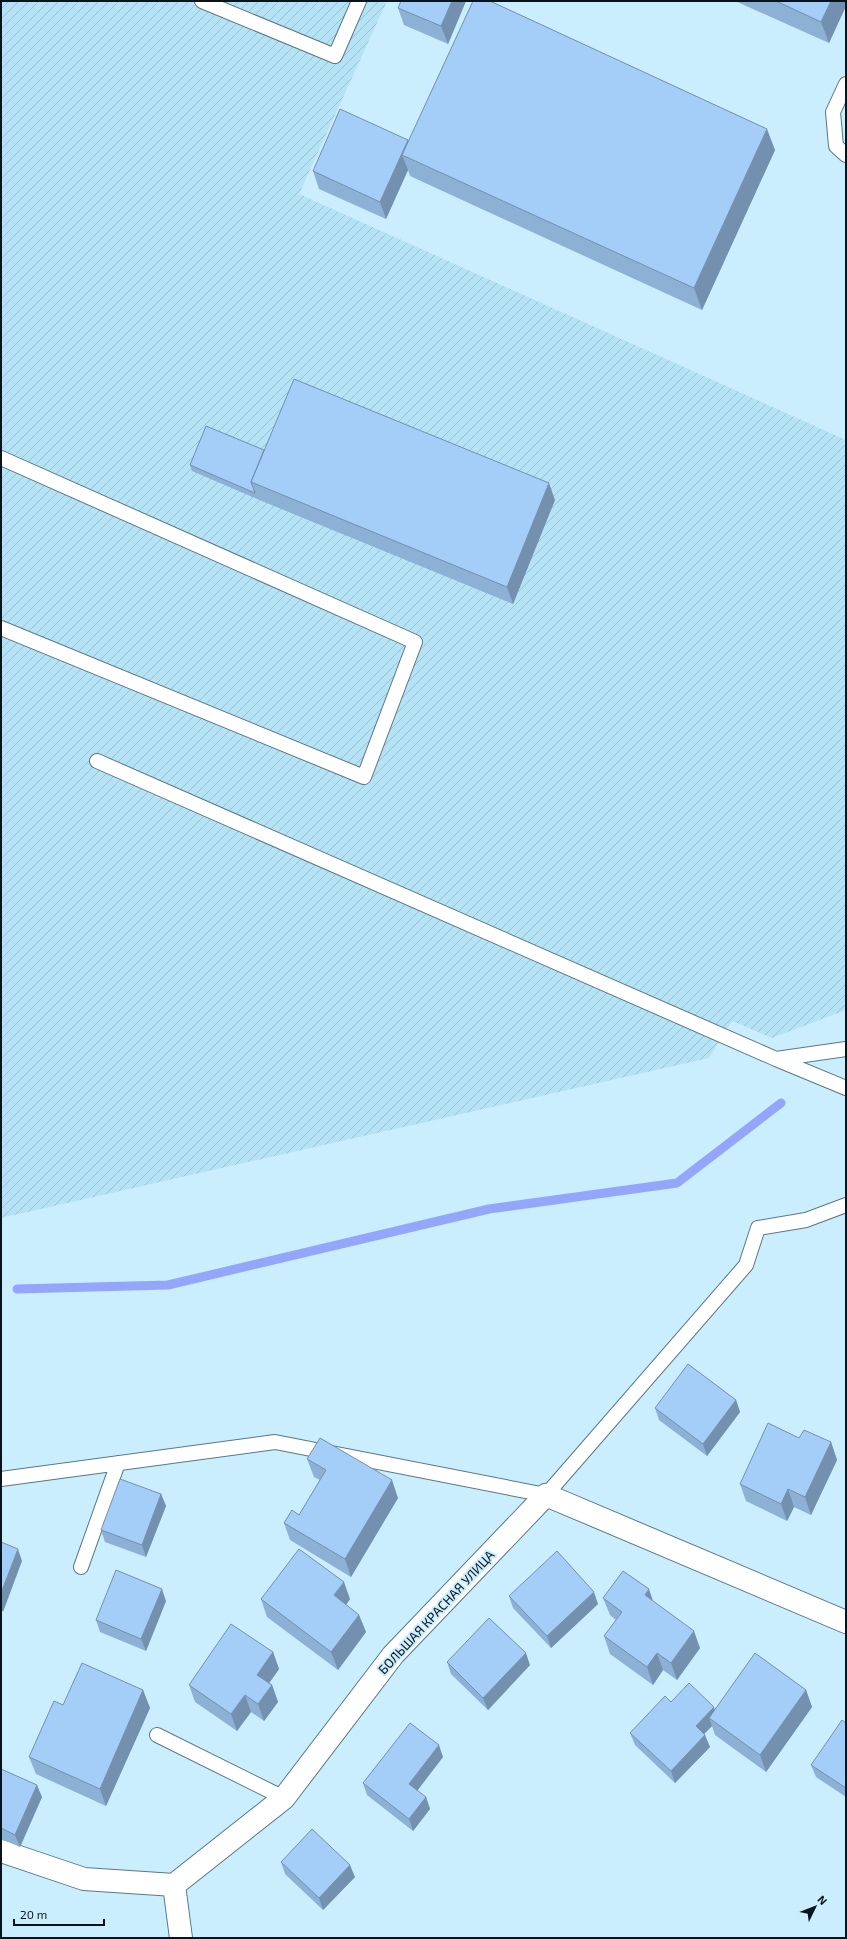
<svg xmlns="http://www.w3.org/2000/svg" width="847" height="1939" font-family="'Exo 2',sans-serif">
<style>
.industrial{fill:url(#industrial-furrows)}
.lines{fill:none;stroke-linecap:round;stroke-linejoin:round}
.stream{stroke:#94a6fb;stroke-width:9}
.service-casing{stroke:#587886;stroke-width:16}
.minor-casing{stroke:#587886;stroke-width:24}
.service{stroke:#fff;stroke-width:14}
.minor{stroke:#fff;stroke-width:22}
.wall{fill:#8db0d5}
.shaded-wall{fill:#7390ae}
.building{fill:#a4cdf8;stroke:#7390ae}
.labels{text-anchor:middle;stroke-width:4;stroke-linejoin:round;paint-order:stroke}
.street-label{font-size:13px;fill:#08141a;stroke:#cbeefe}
</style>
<defs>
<pattern id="industrial-furrows" width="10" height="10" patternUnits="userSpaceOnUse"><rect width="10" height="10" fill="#b6e2f5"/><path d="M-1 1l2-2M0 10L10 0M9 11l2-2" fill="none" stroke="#9bc1d1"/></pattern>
</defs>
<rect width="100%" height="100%" fill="#cbeefe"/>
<path class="industrial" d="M1,1H387L299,194L846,440V1010L772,1038L732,1021L709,1058L1,1218Z"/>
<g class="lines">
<path class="stream" d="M17,1289L168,1285L489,1209L677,1183L781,1103"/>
<defs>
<path id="service" d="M202,1L335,56L359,1
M846,84L833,112L836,146L846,155
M1,458L415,642L364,777L1,628
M97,761L776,1059L846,1049
M776,1059L846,1088
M1,1479L275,1442L546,1495L746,1265L758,1228L806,1220L846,1205
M81,1567L118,1463
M157,1735L284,1798"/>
<path id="minor" d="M1,1851L84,1879L174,1885L284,1798L393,1655L546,1495L846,1622
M174,1885L181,1938"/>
</defs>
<use href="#service" class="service-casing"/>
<use href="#minor" class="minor-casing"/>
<use href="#service" class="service"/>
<use href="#minor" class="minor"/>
</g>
<path class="wall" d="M466,1L448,44L404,25L398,8Z
M735,1H846V6L829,43Z
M408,140L409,141L775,150L702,310L410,176L408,170L386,219L319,189L313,171Z
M264,450L555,500L513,604L257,499L192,471L190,465Z
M736,1400L740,1412L707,1456L659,1420L655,1408Z
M831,1442L837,1460L811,1515L794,1507L787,1521L746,1501L740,1484Z
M307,1459L398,1498L351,1577L290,1540L284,1523L299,1515L320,1480L314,1477Z
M161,1494L166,1506L146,1557L105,1542L101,1530Z
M509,1596L598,1604L551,1648L513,1608Z
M603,1598L653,1601L700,1648L677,1680L663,1670L653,1685L610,1654L604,1636L616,1620L610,1615Z
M261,1599H350L346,1605L359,1615L366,1632L338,1670L267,1617Z
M166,1601L146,1651L100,1632L96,1620Z
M273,1652L279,1669L269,1683L272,1685L278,1702L264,1721L251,1712L237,1731L195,1702L189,1685Z
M447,1662L530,1665L488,1710L451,1674Z
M143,1690L150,1708L106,1806L36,1774L29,1757L63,1705Z
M806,1690L812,1707L766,1772L715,1735L712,1726L704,1734L710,1747L675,1783L635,1745L630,1733L671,1702L715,1709Z
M846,1723V1797L816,1777L811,1765Z
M443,1757L417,1791L426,1797L430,1809L413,1831L367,1795L363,1783Z
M1,1769L42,1797L20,1847L1,1839Z
M281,1862L355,1877L323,1910L285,1874Z"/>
<path class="shaded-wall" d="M452,1H466L448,44L441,26Z
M831,1H846V6L829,43L821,22Z
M767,129L775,150L702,310L694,288Z
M408,140L414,157L402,155L408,170L386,219L380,202Z
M549,483L555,500L513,604L507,587Z
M736,1400L740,1412L707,1456L703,1444Z
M831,1442L837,1460L811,1515L805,1497Z
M392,1480L398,1498L351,1577L345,1559Z
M788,1489L794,1507L787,1521L781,1504Z
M161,1494L166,1506L146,1557L142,1545Z
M18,1549L22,1561L3,1612L1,1608V1593Z
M344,1582L350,1599L340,1613L334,1595Z
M162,1589L166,1601L146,1651L141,1639Z
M649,1589L655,1607L645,1595Z
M594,1592L598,1604L551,1648L547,1636Z
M359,1615L366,1632L338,1670L331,1652Z
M694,1631L700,1648L677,1680L671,1663Z
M273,1652L279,1669L263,1692L257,1675Z
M526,1653L530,1665L488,1710L483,1698Z
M657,1653L663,1670L653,1685L647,1667Z
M272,1685L278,1702L264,1721L258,1704Z
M143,1690L150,1708L106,1806L100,1789Z
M806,1690L812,1707L766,1772L760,1755Z
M245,1695L251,1712L237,1731L231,1714Z
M714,1707L718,1719L709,1718L712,1726L700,1738L696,1726Z
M705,1735L710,1747L675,1783L671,1771Z
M439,1745L443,1757L413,1796L409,1784Z
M37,1785L42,1797L20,1847L15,1835Z
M426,1797L430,1809L413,1831L409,1819Z
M350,1865L355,1877L323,1910L319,1898Z"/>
<path class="building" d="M401,1H452L441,26L398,8Z
M473,1H490L767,129L694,288L402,155Z
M776,1H831L821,22Z
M340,109L408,140L380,202L313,171Z
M294,379L549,483L507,587L251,482Z
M206,426L264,450L251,482L255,493L190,465Z
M688,1364L736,1400L703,1444L655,1408Z
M768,1423L799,1438L804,1430L831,1442L805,1497L788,1489L781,1504L740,1484Z
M320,1438L392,1480L345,1559L284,1523L292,1510L299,1515L326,1470L307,1459Z
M120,1479L161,1494L142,1545L101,1530Z
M1,1542L18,1549L1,1593Z
M299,1549L344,1582L334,1595L359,1615L331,1652L261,1599Z
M557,1551L594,1592L547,1636L509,1596Z
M116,1570L162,1589L141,1639L96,1620Z
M623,1571L649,1589L645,1595L694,1631L671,1663L657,1653L647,1667L604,1636L622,1612L603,1598Z
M489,1618L526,1653L483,1698L447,1662Z
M231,1624L273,1652L257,1675L272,1685L258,1704L245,1695L231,1714L189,1685Z
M755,1653L806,1690L760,1755L709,1718Z
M82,1663L143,1690L100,1789L29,1757L54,1701L63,1705Z
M689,1683L714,1707L696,1726L705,1735L671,1771L630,1733L665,1696L671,1702Z
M842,1720L846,1723V1788L811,1765Z
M410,1723L439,1745L409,1784L426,1797L409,1819L363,1783Z
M1,1769L37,1785L15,1835L1,1828Z
M312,1829L350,1865L319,1898L281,1862Z"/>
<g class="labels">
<g class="street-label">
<text transform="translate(436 1612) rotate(-47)" y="5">БОЛЬШАЯ КРАСНАЯ УЛИЦА</text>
</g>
</g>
<rect width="847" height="1939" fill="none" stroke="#08141a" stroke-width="4"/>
<g transform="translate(815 1907) rotate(47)" stroke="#cbeefe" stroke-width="3" paint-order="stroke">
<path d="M0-3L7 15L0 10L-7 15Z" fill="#08141a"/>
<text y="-6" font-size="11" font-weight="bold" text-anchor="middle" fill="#08141a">N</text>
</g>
<path d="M14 1919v6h90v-6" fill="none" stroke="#08141a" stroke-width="2"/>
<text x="20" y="1919" font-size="12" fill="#08141a" stroke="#cbeefe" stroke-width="3" paint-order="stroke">20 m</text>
</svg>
